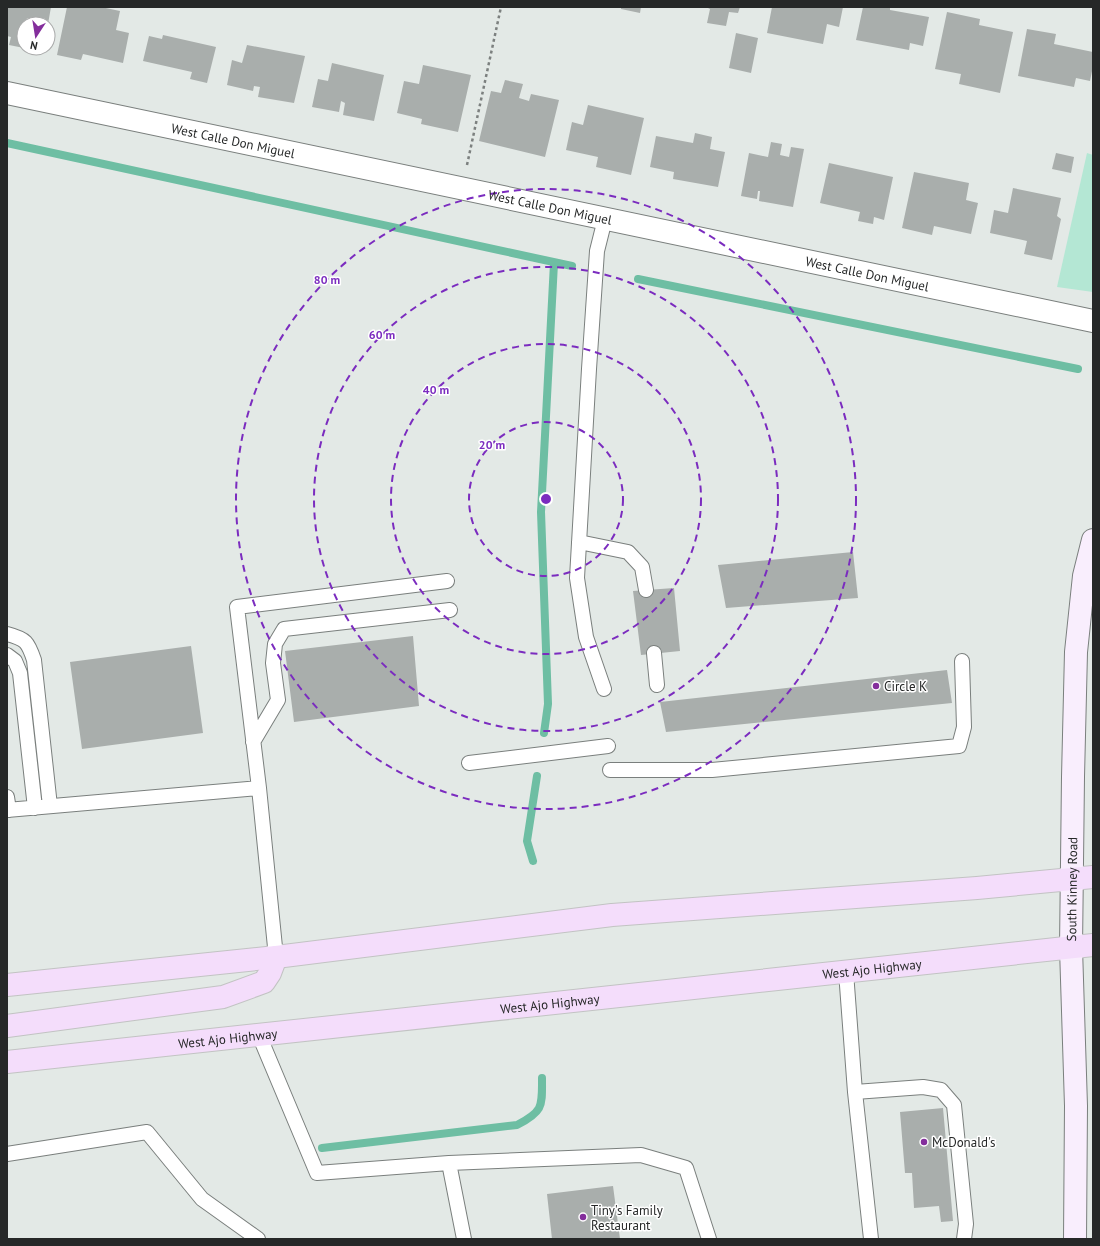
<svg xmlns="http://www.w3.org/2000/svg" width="1100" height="1246" font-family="'PT Sans',sans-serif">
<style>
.green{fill:#b4e7d4}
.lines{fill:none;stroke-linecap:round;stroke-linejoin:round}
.stream{stroke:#6ebea3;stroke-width:8}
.building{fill:#a9aeac}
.service-casing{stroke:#7a7f7d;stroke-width:16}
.minor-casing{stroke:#7a7f7d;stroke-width:24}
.secondary-casing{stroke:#7a7f7d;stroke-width:24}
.primary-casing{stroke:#c2c3c3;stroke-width:24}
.path{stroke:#7c807f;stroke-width:2.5;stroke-dasharray:3 3;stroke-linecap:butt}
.service{stroke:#fff;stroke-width:14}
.minor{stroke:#fff;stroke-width:22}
.secondary{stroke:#f9eefd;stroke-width:22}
.primary{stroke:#f4ddfb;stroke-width:22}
.ring{fill:none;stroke:#7b2cbf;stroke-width:2;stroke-dasharray:7 5}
.poi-dot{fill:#842e9c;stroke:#fff;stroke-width:1.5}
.labels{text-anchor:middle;stroke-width:3;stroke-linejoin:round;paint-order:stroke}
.street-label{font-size:13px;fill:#262828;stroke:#fff}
.poi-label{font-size:13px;fill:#262828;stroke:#fff;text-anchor:start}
.centre{fill:#7b2cbf;stroke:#fff;stroke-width:2}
.ring-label{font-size:12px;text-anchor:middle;font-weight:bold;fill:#7b2cbf;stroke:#fff;stroke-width:3;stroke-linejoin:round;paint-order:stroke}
</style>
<rect width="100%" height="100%" fill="#e3e9e6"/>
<path class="green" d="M1087,153L1093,155V292L1057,287Z"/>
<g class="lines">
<path class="stream" d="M7,143L572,266
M638,279L1078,369
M544,733L548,704L541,512L554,263
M533,861L527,841L537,776
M322,1148L517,1125C544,1111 542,1106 542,1078"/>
</g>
<path class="building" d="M7,7H51L48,24H24V48L9,45L11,37L7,36Z
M67,7H101L120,11L116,30L129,33L123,63L83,54L81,60L57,55Z
M621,7H641L640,13L621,9Z
M706,7H740L738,13L729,12L726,26L707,23L710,9Z
M772,7H843L839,27L827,24L823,44L767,33Z
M863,7H890V10L929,17L923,46L910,43L909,50L856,40Z
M947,12L980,19L979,25L1013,32L1000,93L959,84L961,74L935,69Z
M1027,29L1056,34L1054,44L1093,52V66L1090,81L1076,78L1074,87L1018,76Z
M736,33L758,38L751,73L729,68Z
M163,35L216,47L207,83L190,79L192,72L143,61L149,36L162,39Z
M247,45L305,56L294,103L258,97L260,87L254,86L253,91L227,85L232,60L242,63Z
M27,48H43L42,52Z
M332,63L384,75L374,121L343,115L345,103L341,101L339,112L312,107L318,79L328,81Z
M423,65L471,75L458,132L421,124L422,119L397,113L404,81L419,84Z
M505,80L523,84L519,98L529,101L531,94L559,100L545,157L479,141L491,91L501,93Z
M588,105L644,118L631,175L596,167L598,157L566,150L572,122L583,125Z
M695,133L712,137L710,149L725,152L718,187L673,179L674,172L650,167L656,136L693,143Z
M771,142L782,144L780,155L789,157L791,147L804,149L793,207L759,201L760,191H758L757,199L741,196L749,153L768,157Z
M1056,153L1074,157L1071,173L1052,169Z
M829,163L893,177L884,220L874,217L873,224L858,221L860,212L820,203Z
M914,172L969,183L966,200L978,203L971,234L934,226L932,235L902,228Z
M1013,188L1061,198L1057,216L1061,219L1052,260L1024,254L1027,241L990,233L994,210L1008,213Z
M853,552L858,598L726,608L718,565Z
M674,588L680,651L641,655L633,591Z
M413,636L419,706L294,722L285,651Z
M191,646L203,733L82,749L70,662Z
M947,670L952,703L666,732L660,702Z
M943,1108L953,1221L941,1222L939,1206L914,1208L912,1173H905L900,1112Z
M613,1186L620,1239H552L547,1194Z"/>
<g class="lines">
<defs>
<path id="service" d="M579,542L628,552L642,567L646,590
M7,634C26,639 28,642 34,660L50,806
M654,653L657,685
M7,655L15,661L20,673L35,808
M604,689L586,637L577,578L589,369L597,251L605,219
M253,742L278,700L273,663L275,644L284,629L450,610
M469,763L608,746
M610,770H712L959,746L964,727L962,661
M7,797L9,810
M7,810L259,788
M276,957L259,788L237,607L447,581
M846,972L855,1092L871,1239
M259,1035L317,1173L449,1163L641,1155L686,1168L709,1239
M855,1092L923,1087L941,1090L954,1105L966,1224L964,1239
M7,1154L147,1132L202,1199L258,1239
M449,1163L464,1239"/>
<g id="minor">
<path id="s1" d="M7,93L1093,321"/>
</g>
<g id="secondary">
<path id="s2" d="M1075,1239L1076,1106L1071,948L1073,777L1076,652L1084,576L1093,540"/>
</g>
<g id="primary">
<path d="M7,985L276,957L612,915L977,888L1093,877"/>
<path d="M7,1026L223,997L264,982L270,973L276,957"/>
<path id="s3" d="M7,1062L1093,945"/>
</g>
</defs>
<use href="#service" class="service-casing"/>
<use href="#minor" class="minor-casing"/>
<use href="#secondary" class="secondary-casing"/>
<use href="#primary" class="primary-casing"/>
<path class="path" d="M467,165L501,7"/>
<use href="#service" class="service"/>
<use href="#minor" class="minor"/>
<use href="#secondary" class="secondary"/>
<use href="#primary" class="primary"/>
</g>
<g class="ring">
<circle cx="546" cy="499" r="77"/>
<circle cx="546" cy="499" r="155"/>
<circle cx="546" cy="499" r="232"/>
<circle cx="546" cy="499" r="310"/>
</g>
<g class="poi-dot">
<circle cx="876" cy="686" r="4"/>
<circle cx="924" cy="1142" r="4"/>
<circle cx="583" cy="1217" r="4"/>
</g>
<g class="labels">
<g class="street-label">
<text dy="5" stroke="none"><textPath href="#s1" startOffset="231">West Calle Don Miguel</textPath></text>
<text dy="5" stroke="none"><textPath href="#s1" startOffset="555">West Calle Don Miguel</textPath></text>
<text dy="5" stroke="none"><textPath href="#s1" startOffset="879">West Calle Don Miguel</textPath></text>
<text dy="5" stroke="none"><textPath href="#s2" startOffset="350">South Kinney Road</textPath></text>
<text dy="5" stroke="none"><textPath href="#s3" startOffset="870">West Ajo Highway</textPath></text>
<text dy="5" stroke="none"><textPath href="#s3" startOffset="546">West Ajo Highway</textPath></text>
<text dy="5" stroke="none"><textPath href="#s3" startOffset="222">West Ajo Highway</textPath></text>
</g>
<g class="poi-label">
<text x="884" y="691">Circle K</text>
<text x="932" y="1147">McDonald's</text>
<text x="591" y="1215">Tiny's Family<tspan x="591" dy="15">Restaurant</tspan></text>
</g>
</g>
<circle cx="546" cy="499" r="6" class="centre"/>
<g class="ring-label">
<text x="327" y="284">80 m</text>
<text x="382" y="339">60 m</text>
<text x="436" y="394">40 m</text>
<text x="492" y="449">20 m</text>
</g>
<rect width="1100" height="1246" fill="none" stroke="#262828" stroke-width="16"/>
<g transform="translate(36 36) rotate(192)"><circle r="19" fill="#ffffff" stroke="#a8a9a9"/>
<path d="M0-3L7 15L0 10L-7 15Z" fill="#842e9c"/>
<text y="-6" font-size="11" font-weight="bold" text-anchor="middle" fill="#262828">N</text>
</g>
</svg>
